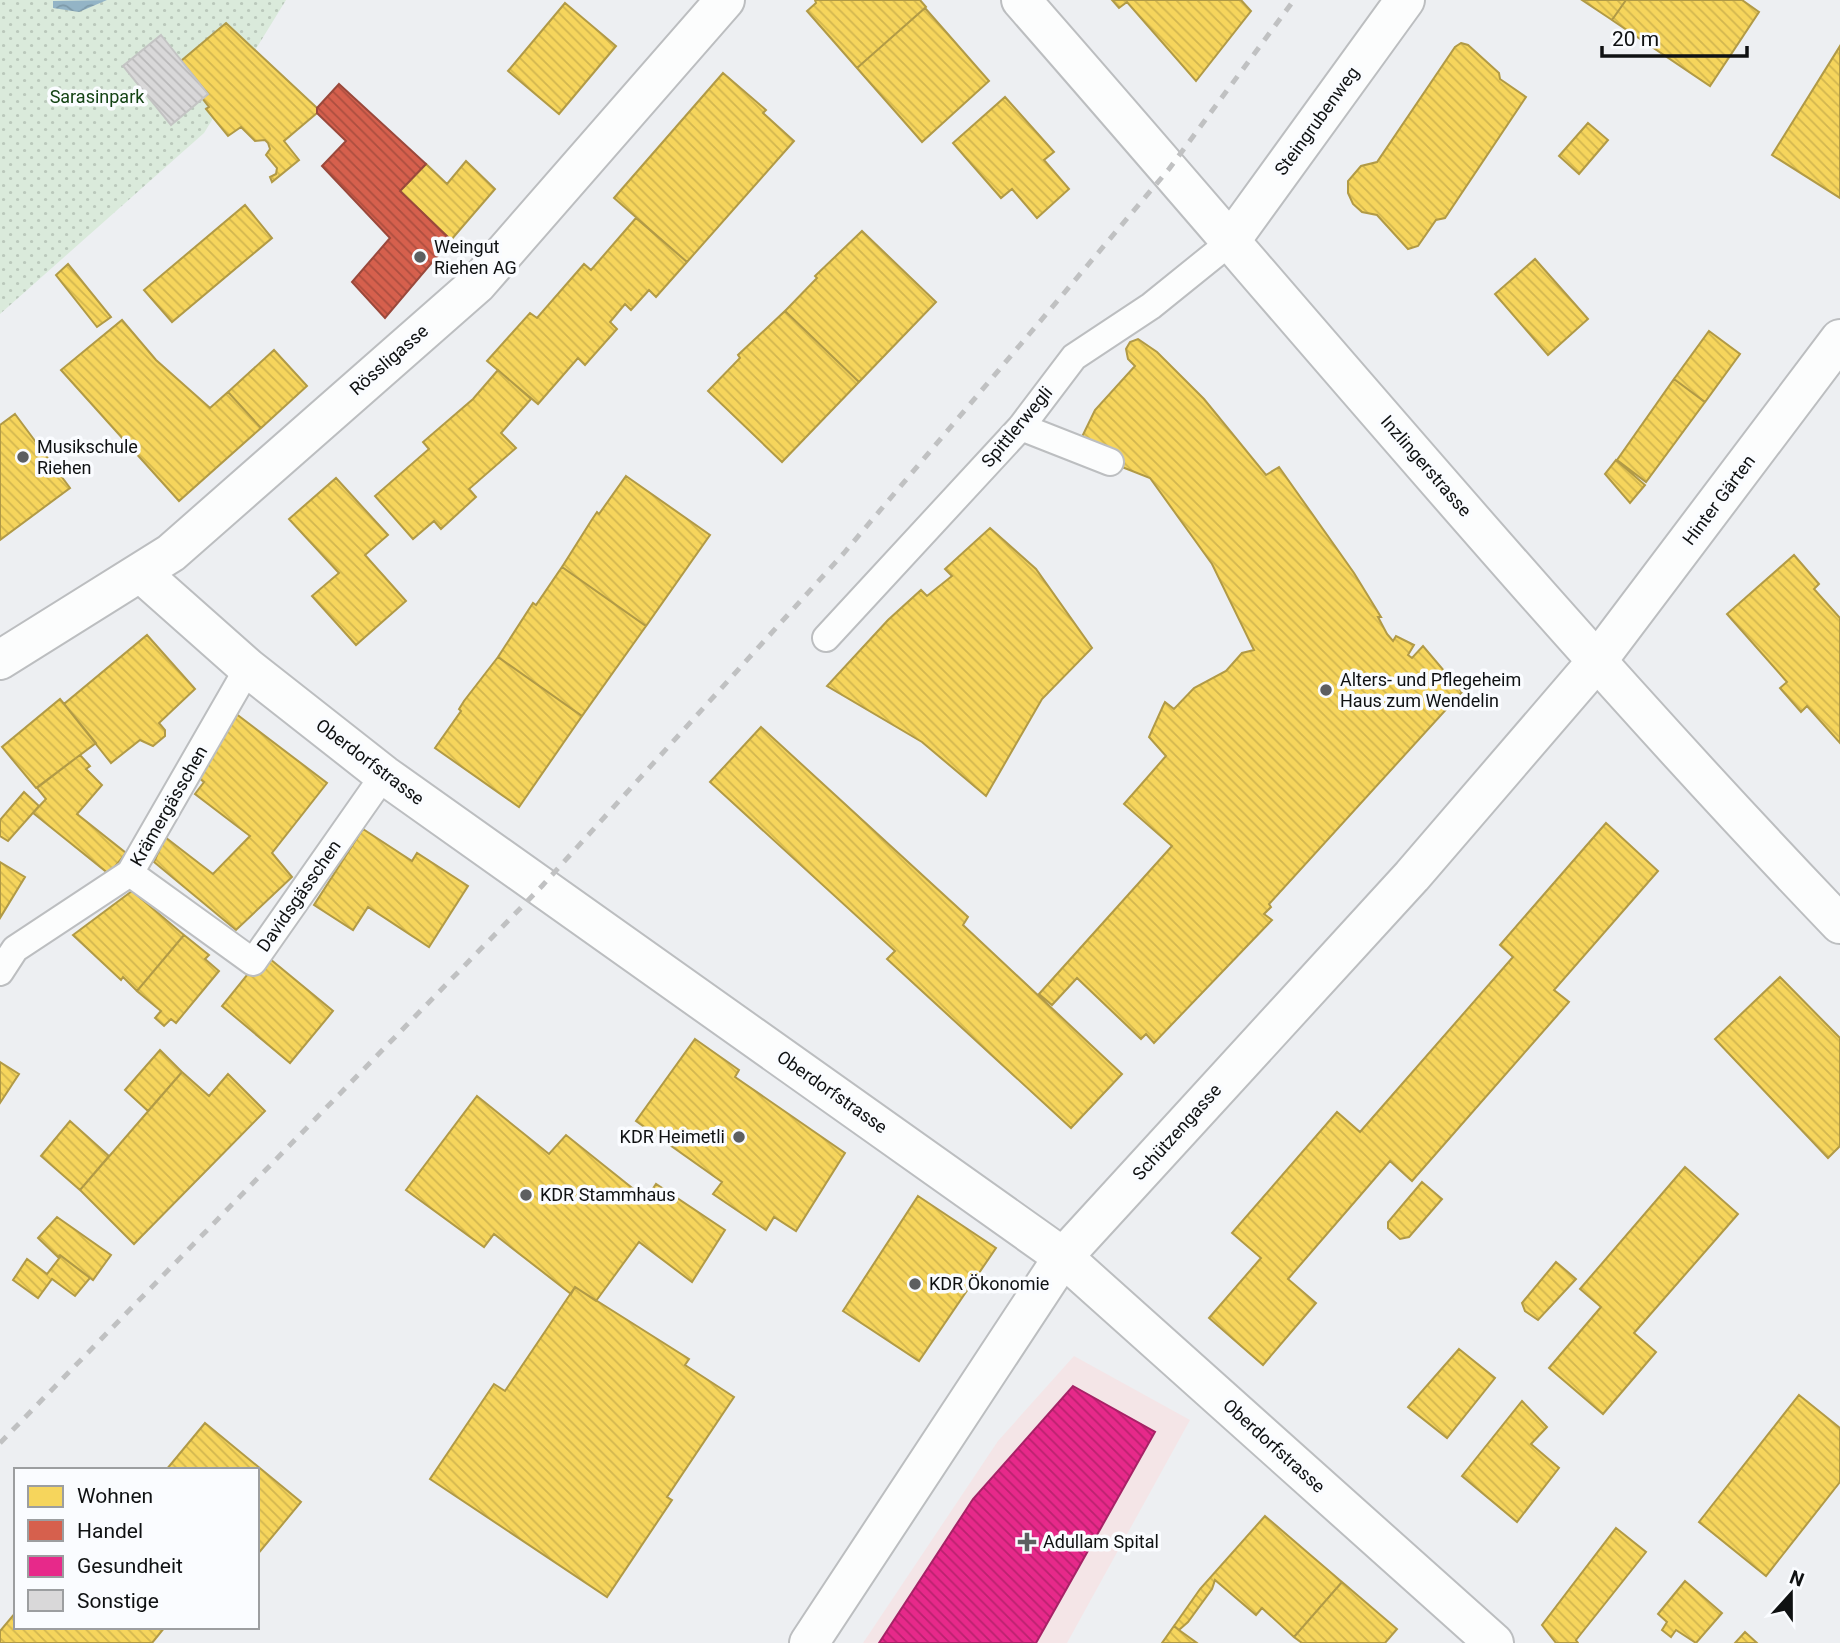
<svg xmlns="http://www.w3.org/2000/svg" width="1840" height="1643" font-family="Roboto,sans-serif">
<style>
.medical{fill:#f4e5e7}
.park{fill:url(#park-dots)}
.water{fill:url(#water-waves)}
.homes{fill:url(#homes-back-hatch);stroke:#b19a46;stroke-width:2}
.shops{fill:url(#shops-back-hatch);stroke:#9a483b;stroke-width:2}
.health{fill:url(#health-back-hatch);stroke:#a62266;stroke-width:2}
.building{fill:url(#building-back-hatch);stroke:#c4c4c4;stroke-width:2}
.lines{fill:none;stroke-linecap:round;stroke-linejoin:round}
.lane-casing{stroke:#bcbec0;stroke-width:30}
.street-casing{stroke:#bcbec0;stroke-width:42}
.secondary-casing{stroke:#bcbec0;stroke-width:42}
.lane{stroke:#fcfdfd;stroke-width:26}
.street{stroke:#fcfdfd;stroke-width:38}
.secondary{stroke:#fcfdfd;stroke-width:38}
.rail{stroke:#c0c1c2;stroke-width:5;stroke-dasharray:9 9;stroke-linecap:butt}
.poi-dot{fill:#5d5f60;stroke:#fafcff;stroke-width:2.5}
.labels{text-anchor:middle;stroke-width:7;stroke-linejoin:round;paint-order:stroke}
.park-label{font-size:18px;fill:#144314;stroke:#fafcff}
.street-label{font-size:18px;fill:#0f1112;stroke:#fafcff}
.poi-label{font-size:18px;fill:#0f1112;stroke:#fafcff;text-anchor:start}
</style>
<defs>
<pattern id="park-dots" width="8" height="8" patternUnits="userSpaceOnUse" patternTransform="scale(1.75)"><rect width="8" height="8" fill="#daeadb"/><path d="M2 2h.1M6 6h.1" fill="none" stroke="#bac8bb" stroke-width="1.8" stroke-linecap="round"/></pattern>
<pattern id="water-waves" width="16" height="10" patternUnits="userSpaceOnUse" patternTransform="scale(1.75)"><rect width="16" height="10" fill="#93b4c6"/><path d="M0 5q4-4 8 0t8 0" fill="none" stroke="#7e9aa9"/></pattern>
<pattern id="homes-back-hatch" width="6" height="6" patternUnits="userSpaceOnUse" patternTransform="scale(1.75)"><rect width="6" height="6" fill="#f6d55c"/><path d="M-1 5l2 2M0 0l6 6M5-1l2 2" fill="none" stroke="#d2b64f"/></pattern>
<pattern id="shops-back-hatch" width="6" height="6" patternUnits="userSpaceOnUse" patternTransform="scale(1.75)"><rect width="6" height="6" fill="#d6604d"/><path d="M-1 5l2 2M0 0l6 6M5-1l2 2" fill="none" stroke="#ac4e3f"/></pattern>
<pattern id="health-back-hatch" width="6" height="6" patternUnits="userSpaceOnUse" patternTransform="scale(1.75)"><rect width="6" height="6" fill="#e7298a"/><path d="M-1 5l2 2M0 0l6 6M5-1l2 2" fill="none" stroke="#ba226f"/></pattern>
<pattern id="building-back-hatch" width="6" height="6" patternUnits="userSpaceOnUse" patternTransform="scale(1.75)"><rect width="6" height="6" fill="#d9d8d9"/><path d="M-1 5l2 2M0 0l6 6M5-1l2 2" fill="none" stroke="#b9b8b9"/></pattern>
</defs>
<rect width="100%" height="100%" fill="#edeff2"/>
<path class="medical" d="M1074,1356L1190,1420L1067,1643H863L998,1441Z"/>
<path class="park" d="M0,0H286L204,133L0,314Z"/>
<path class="water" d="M107,0L79,12L53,8V1Z"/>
<path class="homes" d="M920,0L926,7L857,68L807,11L816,3L815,0Z
M1112,0H1241L1251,11L1196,81L1127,2L1119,8Z
M1582,0H1626L1612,20Z
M1626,0H1742L1759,12L1710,86L1612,20Z
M565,3L616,46L559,114L508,71Z
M925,8L989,81L922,142L857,68Z
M226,23L317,108V113L284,141L299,160L272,182L270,177L276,174L277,168L266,155L270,149L268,143L265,140L255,141L241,127L228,136L206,109L209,107L202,98L208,94L181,61Z
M1461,43L1468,45L1499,73L1500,79L1526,97L1445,218L1436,220L1418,246L1408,249L1377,215L1362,212L1353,204L1348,193V181L1361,166L1377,162L1455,47Z
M1840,46V198L1772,155Z
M723,73L766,110L763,113L794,141L687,262L614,198Z
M1005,97L1054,152L1044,160L1069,189L1037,218L1012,189L1001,198L953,143Z
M1588,123L1608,140L1579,174L1559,156Z
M466,161L495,189L451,240L400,191L426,164L447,184Z
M245,205L272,238L172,322L144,290Z
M636,218L687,262L656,297L649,290L631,310L625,304L610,322L617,329L585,365L578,358L538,404L487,361L530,313L537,318L584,264L591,270Z
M862,231L936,302L859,382L785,311L817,278L815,276Z
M1535,259L1588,319L1548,355L1495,294Z
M68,264L111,317L97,327L56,275Z
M785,311L859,382L782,462L708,391L740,358L738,355Z
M122,320L156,360L210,408L228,392L261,428L179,501L61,370Z
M1709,331L1740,354L1705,402L1674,379Z
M1138,339L1157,352L1204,399L1266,475L1279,467L1354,573L1381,617H1378L1387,634L1393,641L1396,636L1414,645L1408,655L1412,658L1423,646L1462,692L1269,904L1271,907L1264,914L1272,920L1154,1043L1146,1034L1141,1039L1077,978L1052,1005L1039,994L1172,846L1124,804L1166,756L1149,737L1163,706L1165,702L1174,709L1194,688L1226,671L1242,653L1254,650L1212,564L1150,478L1117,465L1080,441L1095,410L1135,366L1128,359L1126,349L1130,342Z
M274,350L307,386L261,428L228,392Z
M498,370L531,399L501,433L516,448L469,489L476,497L441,529L434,521L413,539L375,496L429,449L423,442L473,399Z
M1674,379L1705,402L1646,482L1617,460Z
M15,414L70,488L0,540V425Z
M1616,460L1645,485L1630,503L1605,474Z
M626,476L710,535L646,626L562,567L591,521L597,512L599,514Z
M336,478L388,535L365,555L406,601L356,645L312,596L339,573L289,519Z
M990,528L1036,569L1092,648L1042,699L986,796L922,742L827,686L888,620L921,590L927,596L952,576L945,569Z
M1794,555L1819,584L1814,589L1840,618V743L1807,706L1801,712L1780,688L1787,682L1727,614Z
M562,567L646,626L582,716L498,657L533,603L536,605Z
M147,635L195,689L159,723L165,730V736L153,746L140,740L111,763L64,704Z
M498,657L582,716L519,807L435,748L461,711L459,709L464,701Z
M60,699L96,743L36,788L2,747Z
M235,713L327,783L272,853L292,877L236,930L154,862L165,837L213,874L250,836L195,794L204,782L191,772Z
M761,727L968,917L963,925L1122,1074L1071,1128L887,959L895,951L710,782Z
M80,755L90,766L86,769L102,785L77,814L126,853L109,874L33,813L46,799L37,788Z
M24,792L39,806L8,841L0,836V820Z
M1606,823L1658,871L1554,990L1569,1002L1412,1181L1390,1161L1288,1279L1316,1303L1263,1365L1209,1318L1261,1258L1232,1233L1337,1112L1360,1132L1513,957L1500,945Z
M363,829L412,861L417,853L468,886L429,947L368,907L353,930L314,905Z
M0,862L25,877L0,918Z
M132,891L184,935L137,991L123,977L121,980L73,935Z
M184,935L209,955L205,959L219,971L176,1023L171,1019L164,1026L155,1018L161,1011L137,991Z
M264,954L333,1011L290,1063L222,1006Z
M1780,977L1840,1038V1146L1828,1158L1715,1039Z
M695,1039L739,1070L735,1077L845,1153L796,1231L774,1217L766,1230L713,1194L722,1182L636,1121Z
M160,1050L182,1072L148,1111L125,1090Z
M0,1062L19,1074L0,1103Z
M182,1072L209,1096L228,1074L265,1111L134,1244L80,1190Z
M477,1096L549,1154L566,1135L646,1199L656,1184L725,1230L692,1282L639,1242L596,1301L575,1287L571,1294L494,1234L484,1247L406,1190Z
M70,1121L109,1156L80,1190L41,1156Z
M1685,1167L1738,1214L1634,1333L1656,1352L1603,1414L1549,1368L1601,1307L1580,1289Z
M1422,1182L1442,1199L1409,1237L1400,1239L1388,1228V1222Z
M918,1196L996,1248L919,1361L843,1311Z
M57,1217L111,1255L93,1280L60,1255L58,1257L38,1238Z
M61,1256L90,1278L75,1296L52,1279L38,1298L13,1280L27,1259L47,1274Z
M1556,1262L1576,1279L1538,1320L1525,1311L1522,1303Z
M575,1287L689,1359L685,1365L734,1397L667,1497L672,1500L607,1597L430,1479L494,1384L505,1391Z
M1459,1349L1495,1378L1447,1438L1408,1407Z
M1799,1395L1840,1428V1482L1766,1576L1699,1522Z
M1522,1401L1547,1427L1531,1444L1559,1468L1517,1522L1462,1476Z
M205,1423L301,1502L257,1555V1470H166Z
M1265,1516L1342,1582L1294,1637L1262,1608L1256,1615L1215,1580L1212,1589L1188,1622L1179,1630L1174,1626L1200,1589Z
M1616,1528L1646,1552L1576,1640L1578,1643H1556L1542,1625Z
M1685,1581L1722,1613L1696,1643L1676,1630L1671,1637L1662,1630L1667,1622L1658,1614Z
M1342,1582L1397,1629L1385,1643H1302L1294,1637Z
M16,1612V1627H165L152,1643H0V1631Z
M1174,1626L1179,1630L1197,1643H1162Z
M1745,1632L1757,1643H1735Z"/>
<path class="shops" d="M339,84L426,164L400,191L451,240L385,318L352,282L390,238L322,166L346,141L317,113V108Z"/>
<path class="health" d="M1073,1386L1155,1432L1036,1643H879L973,1499Z"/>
<path class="building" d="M161,35L208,94L171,125L123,66Z"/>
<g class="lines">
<defs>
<path id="lane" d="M1021,427L1110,462
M826,638L1021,427L1074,357L1151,306L1229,243
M130,873L253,962L384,775
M0,972L15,949L130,873L248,668"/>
<path id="street" d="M1229,243L1405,0
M142,574L248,668L384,775L1063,1257L1494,1643
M0,660L171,553L477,284L725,0
M809,1643L1063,1257L1412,876L1597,661L1840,339"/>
<path id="secondary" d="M1021,0C1292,309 1555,627 1840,924"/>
</defs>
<use href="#lane" class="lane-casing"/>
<use href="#street" class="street-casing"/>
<use href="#secondary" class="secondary-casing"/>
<use href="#lane" class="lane"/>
<use href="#street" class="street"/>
<use href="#secondary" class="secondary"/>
<path class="rail" d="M0,1443L542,886L844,553L1169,169L1294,0"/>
</g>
<g class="poi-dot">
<circle cx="420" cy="257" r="7"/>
<circle cx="23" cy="457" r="7"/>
<circle cx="1326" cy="690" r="7"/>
<circle cx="739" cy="1137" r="7"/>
<circle cx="526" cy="1195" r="7"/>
<circle cx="915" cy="1284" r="7"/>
<path d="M1023.5 1531.5h7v7h7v7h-7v7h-7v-7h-7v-7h7z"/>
</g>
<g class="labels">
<g class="park-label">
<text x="97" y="103">Sarasinpark</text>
</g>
<g class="street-label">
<text transform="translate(1317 121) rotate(-54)" y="6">Steingrubenweg</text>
<text transform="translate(389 360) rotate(-41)" y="6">Rössligasse</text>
<text transform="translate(1017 427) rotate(-50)" y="6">Spittlerwegli</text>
<text transform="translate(1426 466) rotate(49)" y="6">Inzlingerstrasse</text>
<text transform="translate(1719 500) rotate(-53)" y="6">Hinter Gärten</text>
<text transform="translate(370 762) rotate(37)" y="6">Oberdorfstrasse</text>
<text transform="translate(169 806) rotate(-60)" y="6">Krämergässchen</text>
<text transform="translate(299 896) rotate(-55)" y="6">Davidsgässchen</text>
<text transform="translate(832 1092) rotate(35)" y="6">Oberdorfstrasse</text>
<text transform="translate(1177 1132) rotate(-48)" y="6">Schützengasse</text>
<text transform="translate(1274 1446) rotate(42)" y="6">Oberdorfstrasse</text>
</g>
<g class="poi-label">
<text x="434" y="253">Weingut<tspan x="434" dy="21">Riehen AG</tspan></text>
<text x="37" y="453">Musikschule<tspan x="37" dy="21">Riehen</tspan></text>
<text x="1340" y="686">Alters- und Pflegeheim<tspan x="1340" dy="21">Haus zum Wendelin</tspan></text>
<text x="725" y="1143" text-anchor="end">KDR Heimetli</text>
<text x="540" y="1201">KDR Stammhaus</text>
<text x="929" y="1290">KDR Ökonomie</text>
<text x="1043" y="1548">Adullam Spital</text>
</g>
</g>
<rect x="14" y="1468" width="245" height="161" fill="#fafcff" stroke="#9c9ea0" stroke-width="2"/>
<rect x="28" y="1486" width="35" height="21" fill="#f6d55c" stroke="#9c9ea0" stroke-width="2"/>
<text x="77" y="1503" font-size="21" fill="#0f1112">Wohnen</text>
<rect x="28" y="1520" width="35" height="21" fill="#d6604d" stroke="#9c9ea0" stroke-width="2"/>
<text x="77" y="1538" font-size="21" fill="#0f1112">Handel</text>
<rect x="28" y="1556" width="35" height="21" fill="#e7298a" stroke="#9c9ea0" stroke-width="2"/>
<text x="77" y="1573" font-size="21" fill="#0f1112">Gesundheit</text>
<rect x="28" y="1590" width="35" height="21" fill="#d9d8d9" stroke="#9c9ea0" stroke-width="2"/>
<text x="77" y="1608" font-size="21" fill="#0f1112">Sonstige</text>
<g transform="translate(1791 1594) rotate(21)" stroke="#fafcff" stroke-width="5" paint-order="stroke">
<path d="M0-5L12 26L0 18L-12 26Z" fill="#0f1112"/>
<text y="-10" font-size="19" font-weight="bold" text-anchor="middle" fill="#0f1112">N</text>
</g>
<path d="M1602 46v10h145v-10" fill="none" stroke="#0f1112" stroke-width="3.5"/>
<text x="1612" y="46" font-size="21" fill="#0f1112" stroke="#fafcff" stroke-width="5" paint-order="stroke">20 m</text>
</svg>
